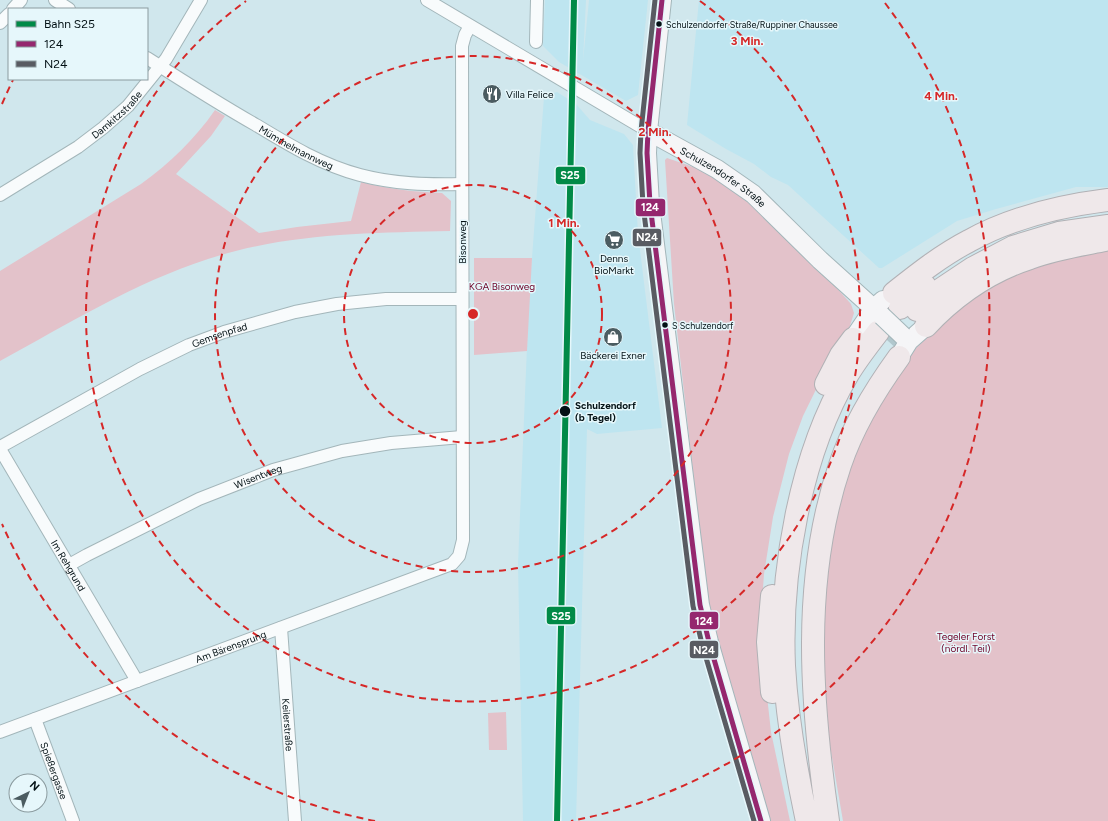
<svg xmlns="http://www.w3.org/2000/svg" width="1108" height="821" font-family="Figtree,sans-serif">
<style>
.built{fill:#bee5f0}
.green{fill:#e3c2ca}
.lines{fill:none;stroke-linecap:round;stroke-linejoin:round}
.highway-tunnel{stroke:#b1c7cd;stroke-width:22;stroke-dasharray:22 11;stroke-linecap:butt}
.street-casing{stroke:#a3b6ba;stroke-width:14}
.secondary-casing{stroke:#a3b6ba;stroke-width:20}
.highway-casing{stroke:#b1b1b5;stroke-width:24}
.street{stroke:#f8fbfc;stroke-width:12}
.secondary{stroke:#f5f5f7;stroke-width:18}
.highway{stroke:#efe8ea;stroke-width:22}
.secondary-bridge-casing{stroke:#a3b6ba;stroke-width:20;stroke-linecap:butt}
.secondary-bridge{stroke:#f5f5f7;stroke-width:18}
.bus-1-casing{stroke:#e6f7fb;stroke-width:8}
.bus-2-casing{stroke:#e6f7fb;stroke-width:8}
.bus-1{stroke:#95276e;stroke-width:5}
.bus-2{stroke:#595b62;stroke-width:5}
.rail-1-casing{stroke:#e6f7fb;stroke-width:9}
.rail-1{stroke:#018a47;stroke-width:6}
.ring{fill:none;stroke:#d62828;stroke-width:2;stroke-dasharray:7 5}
.bus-dot{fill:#031115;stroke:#e6f7fb;stroke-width:1.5}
.labels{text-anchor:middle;stroke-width:3;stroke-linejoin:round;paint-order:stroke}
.bus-label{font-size:9px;fill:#031115;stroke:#e6f7fb;text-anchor:start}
.poi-label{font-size:10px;fill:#031115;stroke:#e6f7fb}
.street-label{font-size:10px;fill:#031115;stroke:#e6f7fb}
.park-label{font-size:10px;fill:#6e0027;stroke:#e6f7fb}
.stop-label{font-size:10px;font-weight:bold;fill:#031115;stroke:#e6f7fb;text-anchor:start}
.centre{fill:#d62828;stroke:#e6f7fb;stroke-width:2}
.ring-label{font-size:12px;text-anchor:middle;font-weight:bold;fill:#d62828;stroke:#e6f7fb;stroke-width:3;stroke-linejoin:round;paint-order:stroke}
.line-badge{stroke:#e6f7fb;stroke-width:1.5}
.badge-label{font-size:11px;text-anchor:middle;font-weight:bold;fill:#fff}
</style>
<rect width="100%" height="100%" fill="#d0e7ed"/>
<path class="built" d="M545,0H586L583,61L589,0H648L638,95L626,101L559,62L543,46Z
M699,0H1108V187H1076L996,209L957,221L882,268H879L788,185L771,177L754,164L726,149L687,125Z
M557,92L576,104L590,120L624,134L633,145L638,234L662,428L597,434L587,429L576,821H523L518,564L529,298L544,97Z"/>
<path class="green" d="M215,110L225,116L211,136L176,174L259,233L297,227L351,221L361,182C388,189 415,192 442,193L451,201L450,231C369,233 287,233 208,259C134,283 68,324 0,361V271L141,184C170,163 195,139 215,110Z
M667,158L708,172L729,185L811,259L851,304L854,313L848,332L831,359L803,416L789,454L773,517L764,574L761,616L763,660L771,732L790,821H770L711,629L674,304L665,160Z
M1108,250V821H843L828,734L822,649L829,553L839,498L855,448L878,400L914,350L949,314L977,292L1032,264Z
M474,258H532L527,351L474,355Z
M506,712L507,750H489L488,713Z"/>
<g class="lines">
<path class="highway-tunnel" d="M887,340L908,317"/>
<defs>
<g id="street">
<path d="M55,0L69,9"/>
<path d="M427,0L648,131"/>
<path d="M13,9L21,0"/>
<path d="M0,23L9,14"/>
<path d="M536,42L537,0"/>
<path id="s1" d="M147,58C183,81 219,104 256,125C289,145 322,165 360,175C394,184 427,185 462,184"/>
<path id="s2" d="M0,195L78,147L103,128L128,106L166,59L201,0"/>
<path id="s3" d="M0,447L140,369L189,345L224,332L295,312L337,304L386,299H462"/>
<path id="s4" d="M0,449L137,681"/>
<path id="s5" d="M69,565L87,555L199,499L273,470L342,451L391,443L462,437"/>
<path id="s6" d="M281,628L295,821"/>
<path id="s7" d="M35,719L73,821"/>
<path id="s8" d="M0,732L452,564L459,556L463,540L462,46L465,35L470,26"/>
</g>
<g id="secondary">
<path d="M662,0L648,131L647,153L650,204L700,605L709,642L761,821"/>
<path id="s9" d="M648,131L717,169L753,194L820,260L882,316"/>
<path d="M853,339L874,308L883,300"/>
<path d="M899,357L909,341L926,326"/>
</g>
<path id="highway" d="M894,293C918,274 942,255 969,241C1012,217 1060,206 1108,200
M900,308L925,286
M917,310L937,292L973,268L1013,247L1059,233L1108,226
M926,326C955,295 990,271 1030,258C1054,249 1080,245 1105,240
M826,384L841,355L853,339
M772,596L768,642L772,692
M807,821C796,770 787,718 784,666C780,572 800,455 848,374C857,359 868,345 878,332
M828,821C811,704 801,580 840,465C853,426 875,390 899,357"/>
</defs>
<use href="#street" class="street-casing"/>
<use href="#secondary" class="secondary-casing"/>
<use href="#highway" class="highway-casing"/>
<use href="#street" class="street"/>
<use href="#secondary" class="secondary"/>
<use href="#highway" class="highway"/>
<defs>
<path id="secondary-bridge" d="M882,316L903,336"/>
</defs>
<use href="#secondary-bridge" class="secondary-bridge-casing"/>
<use href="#secondary-bridge" class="secondary-bridge"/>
<defs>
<path id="bus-1" d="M662,0L648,131L647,153L650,204L700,605L709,642L761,821"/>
<path id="bus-2" d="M655,0L641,131L640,153L643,205L693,606L702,644L754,821"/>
</defs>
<use href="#bus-1" class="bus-1-casing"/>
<use href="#bus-2" class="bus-2-casing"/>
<use href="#bus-1" class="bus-1"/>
<use href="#bus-2" class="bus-2"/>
<defs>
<path id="rail-1" d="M557,821L574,0"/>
</defs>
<use href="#rail-1" class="rail-1-casing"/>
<use href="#rail-1" class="rail-1"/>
</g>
<g class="ring">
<circle cx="473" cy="314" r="129"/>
<circle cx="473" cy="314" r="258"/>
<path d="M700 1A387 387 0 1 1 246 1"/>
<path d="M375 821A516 516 0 0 1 2 524M2 104A516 516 0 0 1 13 80M885 3A516 516 0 0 1 571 821"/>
</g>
<defs>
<symbol id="restaurant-disc" viewBox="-11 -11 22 22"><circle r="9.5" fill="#4b5c61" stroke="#e6f7fb"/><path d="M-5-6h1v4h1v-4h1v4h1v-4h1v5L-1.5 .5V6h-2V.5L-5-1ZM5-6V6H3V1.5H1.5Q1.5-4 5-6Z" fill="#fff"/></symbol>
<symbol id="supermarket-disc" viewBox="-11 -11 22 22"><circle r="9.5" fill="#4b5c61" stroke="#e6f7fb"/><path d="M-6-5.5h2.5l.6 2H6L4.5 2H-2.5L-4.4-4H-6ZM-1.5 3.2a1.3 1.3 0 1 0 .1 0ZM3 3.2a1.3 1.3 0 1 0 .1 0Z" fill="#fff"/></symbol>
<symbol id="shop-disc" viewBox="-11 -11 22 22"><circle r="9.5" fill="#4b5c61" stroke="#e6f7fb"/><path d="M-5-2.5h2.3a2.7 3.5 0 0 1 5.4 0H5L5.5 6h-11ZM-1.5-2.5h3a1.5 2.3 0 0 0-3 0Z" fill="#fff"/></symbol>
</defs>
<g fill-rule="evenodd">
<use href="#restaurant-disc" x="481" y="83" width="22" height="22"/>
<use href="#supermarket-disc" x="603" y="229" width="22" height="22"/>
<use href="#shop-disc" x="602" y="326" width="22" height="22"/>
</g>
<g class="bus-dot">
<circle cx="659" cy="24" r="3.5"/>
<circle cx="665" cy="325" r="3.5"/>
<circle cx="565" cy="411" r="6"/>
</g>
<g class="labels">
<g class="bus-label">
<text x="666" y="28">Schulzendorfer Straße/Ruppiner Chaussee</text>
<text x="672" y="329">S Schulzendorf</text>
</g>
<g class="poi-label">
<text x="506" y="98" text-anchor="start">Villa Felice</text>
<text x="614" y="262">Denns<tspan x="614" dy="12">BioMarkt</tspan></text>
<text x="613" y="359">Bäckerei Exner</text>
</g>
<g class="street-label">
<text dy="4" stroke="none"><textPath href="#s2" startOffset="142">Damkitzstraße</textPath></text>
<text dy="4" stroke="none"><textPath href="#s1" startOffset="174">Mümmelmannweg</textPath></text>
<text dy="4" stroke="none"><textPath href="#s9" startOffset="88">Schulzendorfer Straße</textPath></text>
<text transform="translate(462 242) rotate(-90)" y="4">Bisonweg</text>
<text dy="4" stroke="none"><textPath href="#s3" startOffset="247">Gemsenpfad</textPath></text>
<text dy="4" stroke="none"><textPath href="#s5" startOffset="209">Wisentweg</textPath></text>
<text dy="4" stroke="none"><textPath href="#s4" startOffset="135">Im Rehgrund</textPath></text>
<text dy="4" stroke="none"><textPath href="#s8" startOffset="246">Am Bärensprung</textPath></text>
<text dy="4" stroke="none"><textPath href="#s6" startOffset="97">Keilerstraße</textPath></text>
<text dy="4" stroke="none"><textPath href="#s7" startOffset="55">Spießergasse</textPath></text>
</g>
<g class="park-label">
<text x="502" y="290">KGA Bisonweg</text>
<text x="966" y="640">Tegeler Forst<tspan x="966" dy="12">(nördl. Teil)</tspan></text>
</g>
<g class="stop-label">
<text x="575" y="409">Schulzendorf<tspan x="575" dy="12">(b Tegel)</tspan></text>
</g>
</g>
<circle cx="473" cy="314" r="6" class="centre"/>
<g class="ring-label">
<text x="747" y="45">3 Min.</text>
<text x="941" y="100">4 Min.</text>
<text x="655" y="136">2 Min.</text>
<text x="564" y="227">1 Min.</text>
</g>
<g class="line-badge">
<rect x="555" y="166" width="31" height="19" rx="4" fill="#018a47"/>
<rect x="635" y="198" width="31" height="19" rx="4" fill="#95276e"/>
<rect x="632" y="228" width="30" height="19" rx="4" fill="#595b62"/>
<rect x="546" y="606" width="30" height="19" rx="4" fill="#018a47"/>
<rect x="689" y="611" width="30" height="19" rx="4" fill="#95276e"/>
<rect x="689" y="640" width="30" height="19" rx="4" fill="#595b62"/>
</g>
<g class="badge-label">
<text x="570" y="179">S25</text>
<text x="650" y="211">124</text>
<text x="647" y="241">N24</text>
<text x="561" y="620">S25</text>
<text x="704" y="625">124</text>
<text x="704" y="654">N24</text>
</g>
<rect x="8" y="8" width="140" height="72" fill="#e6f7fb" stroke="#8b9b9f"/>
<rect x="16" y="21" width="20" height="6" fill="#018a47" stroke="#8b9b9f"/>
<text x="44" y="28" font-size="12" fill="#031115">Bahn S25</text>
<rect x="16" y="41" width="20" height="6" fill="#95276e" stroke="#8b9b9f"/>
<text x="44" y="48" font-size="12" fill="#031115">124</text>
<rect x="16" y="61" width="20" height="6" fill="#595b62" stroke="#8b9b9f"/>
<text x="44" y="68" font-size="12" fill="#031115">N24</text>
<g transform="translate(28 793) rotate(43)"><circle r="19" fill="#e6f7fb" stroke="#8b9b9f"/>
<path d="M0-3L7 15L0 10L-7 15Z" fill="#4b5c61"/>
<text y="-6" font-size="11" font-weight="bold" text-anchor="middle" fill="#031115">N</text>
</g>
</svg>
